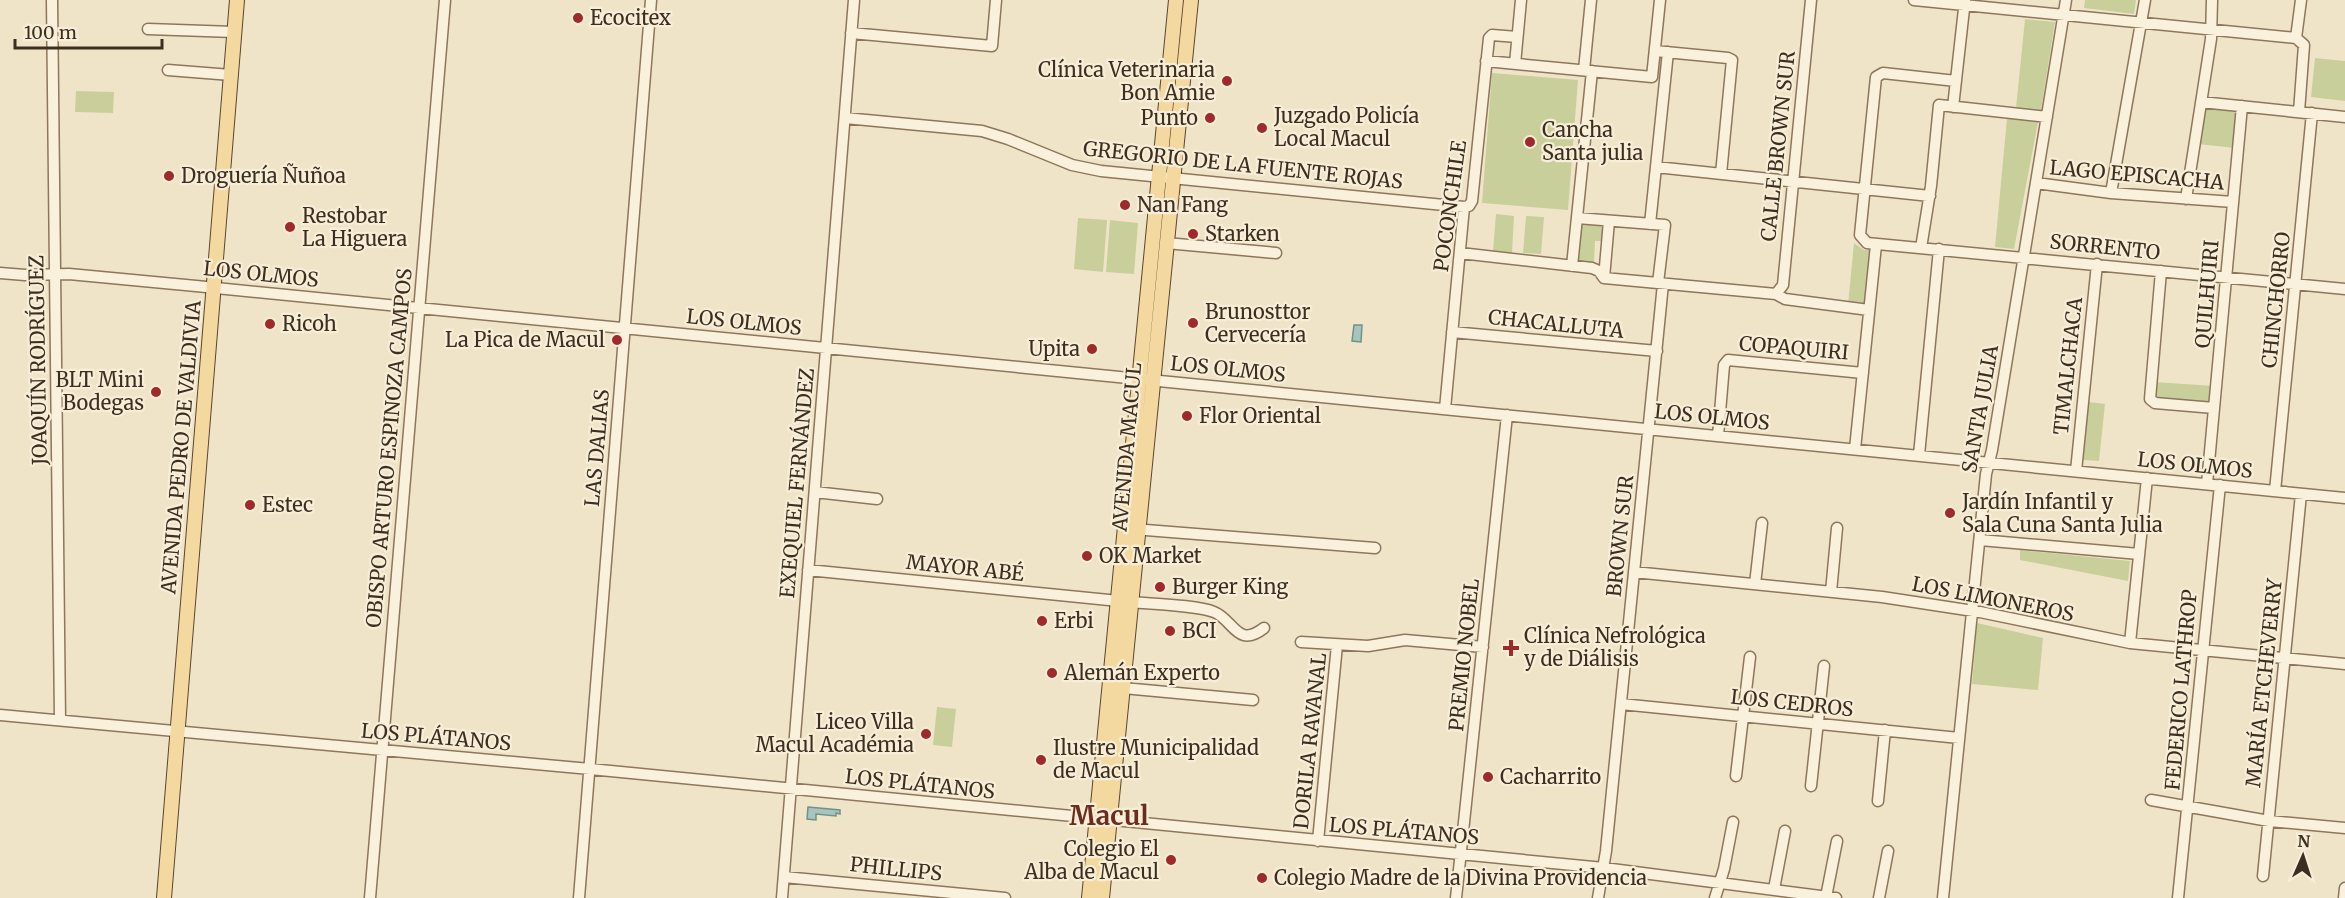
<svg xmlns="http://www.w3.org/2000/svg" width="2345" height="898" font-family="Merriweather,serif">
<style>
.green{fill:#c9cf9b}
.water{fill:#a9c4bc;stroke:#6f938a;stroke-width:1.5}
.lines{fill:none;stroke-linecap:round;stroke-linejoin:round}
.minor-casing{stroke:#8d765c;stroke-width:13}
.major-casing{stroke:#5b4430;stroke-width:16}
.minor{stroke:#faf1dc;stroke-width:10}
.major{stroke:#f3d9a0;stroke-width:14}
.poi-dot{fill:#9e2a2b;stroke:#f7eed8;stroke-width:2}
.labels{text-anchor:middle;stroke-width:4.5;stroke-linejoin:round;paint-order:stroke}
.poi-label{font-size:20px;fill:#3d2e20;stroke:#f7eed8;text-anchor:start}
.street-label{font-size:20px;fill:#3d2e20;stroke:#f7eed8}
.district-label{font-size:26px;font-weight:bold;fill:#6b2e1e;stroke:#f7eed8}
</style>
<rect width="100%" height="100%" fill="#f0e4c8"/>
<path class="green" d="M2085,0H2136L2134,14L2084,8Z
M2025,19L2055,22L2041,110L2016,108Z
M2315,58L2345,61V101L2311,97Z
M1492,73L1578,80L1568,210L1482,203Z
M76,91L114,92L113,113L75,112Z
M2202,107L2239,112L2235,148L2198,144Z
M2007,118L2038,122L2014,249L1995,247Z
M1496,214L1514,216L1512,253L1493,251Z
M1526,216L1544,217L1541,254L1523,253Z
M1078,218L1107,220L1103,272L1074,269Z
M1110,220L1138,223L1134,274L1106,272Z
M1579,221L1605,223L1603,241H1595L1594,263L1576,262Z
M1854,243L1864,250H1871L1865,306L1848,305Z
M2155,382L2213,386L2212,404L2154,399Z
M2089,402L2105,404L2099,461L2083,460Z
M2020,550L2130,561L2128,581L2020,560Z
M1977,623L2043,638L2038,690L1972,684Z
M937,707L956,709L952,747L933,745Z"/>
<path class="water" d="M1354,325H1362L1361,342L1352,341Z
M808,807L840,810V814L836,813V816L816,814V820L807,819Z"/>
<g class="lines">
<defs>
<path id="minor" d="M52,0L60,720
M1914,0L2296,38
M148,29L234,32
M851,33L992,46L996,0
M2296,38L2304,45L2299,112
M2296,38L2301,0
M1655,51L1728,58L1732,60L1721,174
M1486,61L1652,77L1660,0
M1515,64L1521,0
M168,70L231,75
M1584,70L1591,0
M1956,81L1883,73L1876,77L1860,235L1867,243L2345,289
M2201,102L2345,117
M1953,107L1965,0
M845,118L982,131L1008,139L1072,165L1101,171L1464,207
M1656,167L1930,196
M2036,183L2111,193L2233,202
M2111,193L2145,0
M2186,199L2211,39L2212,0
M1464,207L1469,206L1472,201L1489,38L1492,35L1517,37
M1577,218L1665,225L1658,283
M1650,224L1668,52
M1166,243L1276,253
M1921,248L1931,186L1939,105L2047,117
M1460,253L1592,268L1599,271L1604,278L1776,294L1785,299L1869,310
M1572,266L1592,71
M2161,271L2150,399L2155,403L2214,408
M0,273L25,275L69,274L196,286L2345,498
M1604,278L1609,221
M1776,294L1783,285L1811,0
M1452,332L1657,351
M1445,409L1464,207
M1718,436L1724,365L1728,360L1863,373
M1855,449L1876,245
M1919,455L1939,249
M2076,471L2097,264
M2207,484L2242,106
M2275,491L2312,113
M815,492L877,499
M1133,529L1375,548
M1980,540L2139,554
M808,570L1119,601
M1634,572L1882,597L1980,612L2130,643L2345,664
M1755,584L1762,523
M1831,592L1837,528
M1131,602C1151,604 1197,605 1214,612C1234,620 1237,649 1264,628
M1301,642L1368,646L1405,640L1483,647
M2130,643L2147,478
M1123,688L1253,700
M1621,704L1959,738
M0,715L590,769L1604,868L1836,898
M1736,776L1750,657
M1811,786L1824,666
M2151,800L2269,821L2345,828
M1878,801L1885,730
M1318,841L1337,645
M2263,876L2301,494
M784,877L1005,898
M1774,889L1785,831
M1826,897L1837,841
M370,898L445,0
M579,898L651,0
M782,898L854,0
M1456,898L1507,415
M1598,898L1606,851L1663,284
M1715,898L1724,869L1733,822
M1879,898L1888,851
M1943,898L1986,474L1992,450L2066,0
M2178,898L2220,485
M2344,898L2345,888"/>
<path id="major" d="M164,898L237,0
M1089,898L1176,0
M1102,898L1191,0"/>
</defs>
<use href="#minor" class="minor-casing"/>
<use href="#major" class="major-casing"/>
<use href="#minor" class="minor"/>
<use href="#major" class="major"/>
</g>
<g class="poi-dot">
<circle cx="578" cy="18" r="6"/>
<circle cx="1227" cy="81" r="6"/>
<circle cx="1210" cy="118" r="6"/>
<circle cx="1262" cy="128" r="6"/>
<circle cx="1530" cy="142" r="6"/>
<circle cx="169" cy="176" r="6"/>
<circle cx="1125" cy="205" r="6"/>
<circle cx="290" cy="227" r="6"/>
<circle cx="1193" cy="234" r="6"/>
<circle cx="1193" cy="323" r="6"/>
<circle cx="270" cy="324" r="6"/>
<circle cx="617" cy="340" r="6"/>
<circle cx="1092" cy="349" r="6"/>
<circle cx="156" cy="392" r="6"/>
<circle cx="1187" cy="416" r="6"/>
<circle cx="250" cy="505" r="6"/>
<circle cx="1950" cy="513" r="6"/>
<circle cx="1087" cy="556" r="6"/>
<circle cx="1160" cy="587" r="6"/>
<circle cx="1042" cy="621" r="6"/>
<circle cx="1170" cy="631" r="6"/>
<path d="M1508 639h6v6h6v6h-6v6h-6v-6h-6v-6h6z"/>
<circle cx="1052" cy="673" r="6"/>
<circle cx="926" cy="734" r="6"/>
<circle cx="1041" cy="760" r="6"/>
<circle cx="1488" cy="777" r="6"/>
<circle cx="1171" cy="860" r="6"/>
<circle cx="1262" cy="878" r="6"/>
</g>
<g class="labels">
<g class="poi-label">
<text x="590" y="25">Ecocitex</text>
<text x="1215" y="77" text-anchor="end">Clínica Veterinaria<tspan x="1215" dy="23">Bon Amie</tspan></text>
<text x="1274" y="123">Juzgado Policía<tspan x="1274" dy="23">Local Macul</tspan></text>
<text x="1198" y="125" text-anchor="end">Punto</text>
<text x="1542" y="137">Cancha<tspan x="1542" dy="23">Santa julia</tspan></text>
<text x="181" y="183">Droguería Ñuñoa</text>
<text x="1137" y="212">Nan Fang</text>
<text x="302" y="223">Restobar<tspan x="302" dy="23">La Higuera</tspan></text>
<text x="1205" y="241">Starken</text>
<text x="1205" y="319">Brunosttor<tspan x="1205" dy="23">Cervecería</tspan></text>
<text x="282" y="331">Ricoh</text>
<text x="605" y="347" text-anchor="end">La Pica de Macul</text>
<text x="1080" y="356" text-anchor="end">Upita</text>
<text x="144" y="387" text-anchor="end">BLT Mini<tspan x="144" dy="23">Bodegas</tspan></text>
<text x="1199" y="423">Flor Oriental</text>
<text x="1962" y="509">Jardín Infantil y<tspan x="1962" dy="23">Sala Cuna Santa Julia</tspan></text>
<text x="262" y="512">Estec</text>
<text x="1099" y="563">OK Market</text>
<text x="1172" y="594">Burger King</text>
<text x="1054" y="628">Erbi</text>
<text x="1182" y="638">BCI</text>
<text x="1524" y="643">Clínica Nefrológica<tspan x="1524" dy="23">y de Diálisis</tspan></text>
<text x="1064" y="680">Alemán Experto</text>
<text x="914" y="729" text-anchor="end">Liceo Villa<tspan x="914" dy="23">Macul Académia</tspan></text>
<text x="1053" y="755">Ilustre Municipalidad<tspan x="1053" dy="23">de Macul</tspan></text>
<text x="1500" y="784">Cacharrito</text>
<text x="1159" y="856" text-anchor="end">Colegio El<tspan x="1159" dy="23">Alba de Macul</tspan></text>
<text x="1274" y="885">Colegio Madre de la Divina Providencia</text>
</g>
<g class="street-label">
<text transform="translate(1778 146) rotate(-84)" y="7">CALLE BROWN SUR</text>
<text transform="translate(1243 165) rotate(6)" y="7">GREGORIO DE LA FUENTE ROJAS</text>
<text transform="translate(2137 175) rotate(5)" y="7">LAGO EPISCACHA</text>
<text transform="translate(1450 206) rotate(-82)" y="7">POCONCHILE</text>
<text transform="translate(2105 247) rotate(6)" y="7">SORRENTO</text>
<text transform="translate(261 274) rotate(6)" y="7">LOS OLMOS</text>
<text transform="translate(2207 294) rotate(-85)" y="7">QUILHUIRI</text>
<text transform="translate(2276 300) rotate(-84)" y="7">CHINCHORRO</text>
<text transform="translate(744 322) rotate(6)" y="7">LOS OLMOS</text>
<text transform="translate(1556 324) rotate(6)" y="7">CHACALLUTA</text>
<text transform="translate(1794 348) rotate(5)" y="7">COPAQUIRI</text>
<text transform="translate(38 360) rotate(-91)" y="7">JOAQUÍN RODRÍGUEZ</text>
<text transform="translate(2068 366) rotate(-84)" y="7">TIMALCHACA</text>
<text transform="translate(1228 369) rotate(6)" y="7">LOS OLMOS</text>
<text transform="translate(1980 409) rotate(-80)" y="7">SANTA JULIA</text>
<text transform="translate(1712 417) rotate(6)" y="7">LOS OLMOS</text>
<text transform="translate(181 447) rotate(-85)" y="7">AVENIDA PEDRO DE VALDIVIA</text>
<text transform="translate(1127 447) rotate(-85)" y="7">AVENIDA MACUL</text>
<text transform="translate(389 448) rotate(-85)" y="7">OBISPO ARTURO ESPINOZA CAMPOS</text>
<text transform="translate(597 448) rotate(-85)" y="7">LAS DALIAS</text>
<text transform="translate(2195 465) rotate(6)" y="7">LOS OLMOS</text>
<text transform="translate(797 483) rotate(-85)" y="7">EXEQUIEL FERNÁNDEZ</text>
<text transform="translate(1620 536) rotate(-84)" y="7">BROWN SUR</text>
<text transform="translate(965 568) rotate(6)" y="7">MAYOR ABÉ</text>
<text transform="translate(1993 599) rotate(11)" y="7">LOS LIMONEROS</text>
<text transform="translate(1464 655) rotate(-84)" y="7">PREMIO NOBEL</text>
<text transform="translate(2264 683) rotate(-84)" y="7">MARÍA ETCHEVERRY</text>
<text transform="translate(2181 690) rotate(-85)" y="7">FEDERICO LATHROP</text>
<text transform="translate(1792 703) rotate(6)" y="7">LOS CEDROS</text>
<text transform="translate(436 737) rotate(5)" y="7">LOS PLÁTANOS</text>
<text transform="translate(1310 741) rotate(-84)" y="7">DORILA RAVANAL</text>
<text transform="translate(920 784) rotate(6)" y="7">LOS PLÁTANOS</text>
<text transform="translate(1404 831) rotate(5)" y="7">LOS PLÁTANOS</text>
<text transform="translate(896 869) rotate(6)" y="7">PHILLIPS</text>
</g>
<g class="district-label">
<text x="1109" y="825">Macul</text>
</g>
</g>
<g transform="translate(2303 856) rotate(3)" stroke="#f7eed8" stroke-width="4.5" paint-order="stroke">
<path d="M0-4.5L10 22L0 15L-10 22Z" fill="#3d2e20"/>
<text y="-9" font-size="16" font-weight="bold" text-anchor="middle" fill="#3d2e20">N</text>
</g>
<path d="M15 39v9h147v-9" fill="none" stroke="#3d2e20" stroke-width="3"/>
<text x="24" y="39" font-size="18" fill="#3d2e20" stroke="#f7eed8" stroke-width="4.5" paint-order="stroke">100 m</text>
</svg>
